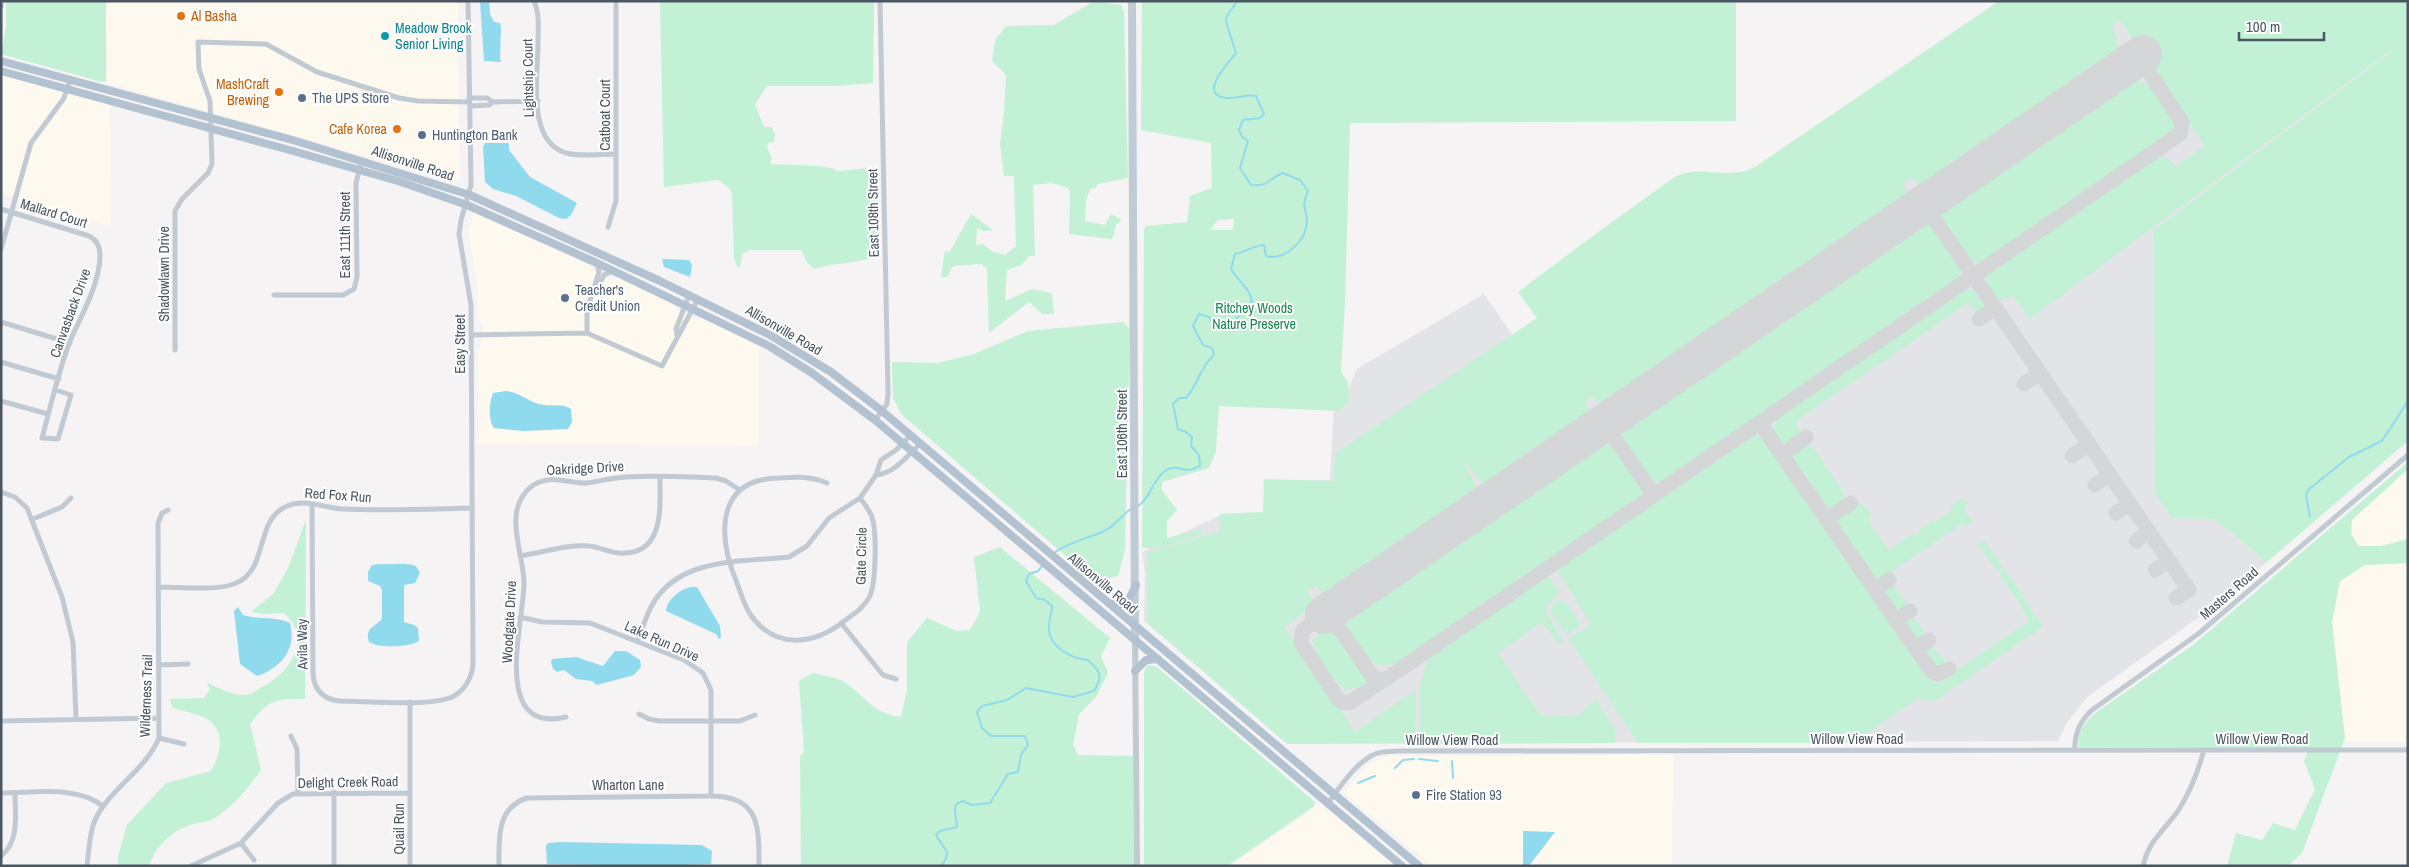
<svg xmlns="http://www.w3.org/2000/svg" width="2409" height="867" font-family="'Archivo Narrow',sans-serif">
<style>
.commercial{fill:#fdf9ef}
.airport{fill:#e2e4e7}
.green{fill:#c3f1d5;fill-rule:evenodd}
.water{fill:#90daee}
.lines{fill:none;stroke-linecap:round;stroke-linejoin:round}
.stream{stroke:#90daee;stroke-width:2}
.taxiway{stroke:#d5d6d8;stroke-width:15}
.runway{stroke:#d5d6d8;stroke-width:38}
.minor{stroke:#c1cad2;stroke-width:5}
.tertiary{stroke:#c1cad2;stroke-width:6}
.secondary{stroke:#c1cbd6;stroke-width:8}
.primary{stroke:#b3c2d1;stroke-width:8}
.food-dot{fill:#e8710a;stroke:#fff;stroke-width:2}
.culture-dot{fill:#0f9aa8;stroke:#fff;stroke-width:2}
.service-dot{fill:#5c6f8a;stroke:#fff;stroke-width:2}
.labels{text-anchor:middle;stroke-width:4;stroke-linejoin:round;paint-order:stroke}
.food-label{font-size:14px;fill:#c56008;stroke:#fff;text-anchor:end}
.culture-label{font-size:14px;fill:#0d838f;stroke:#fff;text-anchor:start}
.street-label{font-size:14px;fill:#4a5661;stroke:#fff}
.service-label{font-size:14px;fill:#4e5e75;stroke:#fff;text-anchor:start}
.park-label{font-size:14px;fill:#17864f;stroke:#fff}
</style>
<rect width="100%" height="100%" fill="#f5f3f3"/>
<path class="commercial" d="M106,1H458L460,179L455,181L108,83Z
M1,75L110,105L111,226L1,193Z
M474,213L589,265L594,271L609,279L618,278L673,304L678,311L696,320L703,319L759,346V446L478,445V350L482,342V324L478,318V289L468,231Z
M2408,469V539L2381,546H2359L2351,534L2352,520Z
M2408,563V742H2344L2345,738L2332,622L2340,581L2365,565Z
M1673,755L1672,866H1432L1343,792L1370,764L1386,756Z
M1319,802L1395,866H1230L1311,811Z"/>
<path class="airport" d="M2007,1H2361L2392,51L2154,230L2172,518L2214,519L2267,562L2223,600L2087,697L2066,724L2058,741L1288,744L1144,621L1145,573L1142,552L1223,514H1264L1265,481L1330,480L1334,408L1342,404L1357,369L1484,294L1514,337Z"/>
<path class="green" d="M6,1H106V81L102,82L1,54L6,28Z
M660,1H874L873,83L837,86H767L755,104L764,127H771L775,134L774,142L768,143L767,148L772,159L770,164L816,166L832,168L837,171L871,168L877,175V256C857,264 835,262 814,269L807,262L801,250H750L743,253L740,267H737L734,257L732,193L729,188L718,180L664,187Z
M1094,1L1121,5L1124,12L1128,178L1098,184L1095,188L1090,189L1086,201L1085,221L1105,225L1111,214L1122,220L1115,226L1114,235L1111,239L1069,234L1070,192L1068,188L1052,183L1033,185L1035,256H1029L1022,265L1007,270L1005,301L1032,289L1052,293L1054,314H1042L1029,302L989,333L987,269L982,264L953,266L947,277H941L945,250L949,253L971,214L993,230L984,231L977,228L976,245L983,244L993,252L1005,255L1016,246L1014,176H1004L1000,144L1004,112L1006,75L992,61L995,40L1006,26L1054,25Z
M1142,1H1736V121L1350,123L1345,304L1341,372L1348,382L1349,400L1340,411L1219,406L1216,451L1209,468L1162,482V490L1177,510L1167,521V538L1202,529L1203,534L1159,548H1142L1144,230L1146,226L1187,222L1190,196L1212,188L1211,143L1141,130ZM1234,219L1233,230H1210L1218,220Z
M1999,1H2408V441L2267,562L2214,519L2172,518L2155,493L2154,230L2392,51L2391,50L2030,319L2013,296L1996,301L1986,286L1989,272L2156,157H2166L2176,166L2205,146L2120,20L2111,26C2119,37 2119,48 2112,59L1928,185H1919L1911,178L1903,183L1907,194L1904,202L1610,404H1601L1592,397L1584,403L1588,410L1585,421L1486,489L1467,464L1465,465L1480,493L1333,593H1323L1316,586L1307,591L1316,605L1284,627L1355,732L1416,690L1415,743L1287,744L1148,623L1147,552L1219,532L1220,514L1263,512L1264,479L1334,481L1335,454L1537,318L1518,292C1557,263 1596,233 1636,205C1649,196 1663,184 1677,176C1701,164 1730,181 1755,167Z
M2131,81C2155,80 2163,103 2175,120V126L2172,134L1983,264L1969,261C1959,247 1935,224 1943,207Z
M1925,221L1931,225L1960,266L1959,280L1664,481L1655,482L1649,479L1622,439L1621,432L1625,424Z
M1968,289C1977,289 1986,300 1985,308L1979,313L1976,312L1968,303L1796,421L1800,433L1788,443L1781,442L1773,431L1776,418L1963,290Z
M1123,322L1130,329L1125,549L1118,576L1104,579L1088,575L901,414L893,398L892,362L938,363L974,354L1028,331Z
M1756,434L1764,438L1935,685L2029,621L2018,601L2023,597L2043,627L1934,701L1918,698L1853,743H1638L1569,639L1591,624L1557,570L1559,567L1751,435Z
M1607,442L1614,446L1641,486V493L1636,501L1400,663L1381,666L1369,661L1346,630L1345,621L1348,614L1598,443Z
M1807,444L1812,446L1844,493L1843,501L1832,508L1825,507L1793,459V453Z
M2408,462V469L2352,520L2351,534L2359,546H2381L2408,539V563L2365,565L2340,581L2332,622L2345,738L2302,853L2288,866H2227L2236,833L2262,840L2273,823L2295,830L2315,789L2304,761L2309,748L2079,747C2076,732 2084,724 2094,714L2193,645Z
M1961,498L1967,502L1964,510L1973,522L1966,527L1963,523L1879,580L1874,578L1837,522C1839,514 1855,503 1863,504L1872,516L1867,519L1889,550L1912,534L1914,536L1920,532L1919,530L1933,520L1935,522L1953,509L1951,506Z
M306,520L305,699C275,699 269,699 250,724L261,770C248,788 235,805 215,818C209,822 200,822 193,824C173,830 155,846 149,866H118V857L127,825L166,783L211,771C220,755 226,735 210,721C203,715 186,712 177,709L172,707L170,699L204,698L210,689L207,683C219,688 231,695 244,695C250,695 257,690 262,687C291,672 313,639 284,613L266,614L251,612L274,593L288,568Z
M1984,540L2003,567L1997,571L1978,544Z
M1000,547L1110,638L1101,656L1108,673L1096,697L1079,714L1073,745L1078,755L1133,756L1134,866H801L800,756L804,752L799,681L813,673C823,676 838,677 846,683C868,699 872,713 901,717L907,690V642L927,618L956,631L970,630L980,612L974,557Z
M2004,569L2023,595L2017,600L1999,574Z
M1546,577L1551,580L1559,591C1557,600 1547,601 1546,611L1563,642L1558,643L1542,622L1498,653L1541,716L1578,715L1596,699L1616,732L1615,743L1420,744V686L1429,655Z
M1894,586L1906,604L1900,611L1896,610L1884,592L1887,588Z
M1559,601L1567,603L1579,623V627L1570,633L1563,631L1551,612L1552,606Z
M1911,617C1918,619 1924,630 1925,637L1920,640H1916L1906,625V620Z
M1331,627L1369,683L1346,690C1329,676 1319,662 1312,640Z
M1931,645L1945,661L1944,665L1940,668L1935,667L1926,653V649Z
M1148,665L1157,667L1315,802L1313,807L1227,866H1144V671Z"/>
<path class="water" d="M480,1H489L490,14L494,22L500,23L501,27L500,59L502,62L484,61Z
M485,143H509V150L530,177L577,203L571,215L566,219L559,218L516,196L493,189L485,182L483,147Z
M662,259L689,260L692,265L690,277L664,267Z
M506,391C521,393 525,400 539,404C549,407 564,403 571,409L572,422L568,429L523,431L494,428C488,420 489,403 493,393Z
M379,564C391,565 404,562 416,566L420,573L415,583L404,585V622L414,625L418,628L419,641C409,647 380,649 369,642C364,628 375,627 382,619V590L380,586L368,581V572L372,565Z
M690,587H697L720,626L721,638L719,639L716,634L666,611C667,599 680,590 690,587Z
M238,607L243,615C258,620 276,616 290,623C297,649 281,668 257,676L240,664L234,611Z
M615,651H626L640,660L641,667L634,675L597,685L592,681L576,679L564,670L557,672L553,669L551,662L552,659L576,657L603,666Z
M1523,831L1555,832L1529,866H1523Z
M560,842L702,845L712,851L711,864L657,866L547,864L546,846L548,843Z"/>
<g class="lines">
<path class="stream" d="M1138,506C1151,498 1152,480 1165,471C1173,465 1180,469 1188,470C1192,470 1197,467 1200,466L1199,455L1191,446L1192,437L1186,432L1178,429L1173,404L1179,398H1186C1198,385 1200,367 1214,355L1212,348L1203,345L1193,326L1199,314L1209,317L1214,323L1234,321L1252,301C1249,287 1238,281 1231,269L1235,254C1246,252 1254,245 1264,245L1266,256C1285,261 1306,241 1307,222C1307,205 1300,211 1308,191L1300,180L1283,173C1269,178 1269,187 1251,185L1240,168L1248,141L1242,137L1239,130L1243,120L1260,118L1264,114L1256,96C1245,94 1237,99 1226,98C1197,95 1229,62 1236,53C1234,45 1225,23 1226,18C1228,13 1234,7 1237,1
M2310,517L2306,496L2308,490L2349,457L2382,441L2408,401
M1053,554C1063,544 1090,538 1104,531C1116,526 1120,516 1131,509
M1419,759L1438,761
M1452,761L1453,778
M1395,768L1403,760L1414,759
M1358,783L1375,776
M941,866C954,850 943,850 936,835L940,831L957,827C957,819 953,812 956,804L963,801L972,805L990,803L1008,774L1018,772L1021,755L1028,745L1025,736H991L982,728L977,712L982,706L1007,700L1026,688L1073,697L1094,691C1103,676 1101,672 1088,660C1073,659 1050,648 1049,630C1048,623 1052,613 1052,606L1045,600L1036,598L1026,581L1029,574L1038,571L1043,565"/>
<path class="taxiway" d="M1924,204L2189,590L2176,598
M1979,319L1995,308
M2024,384L2040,373
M1604,423L1654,495
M1760,423L1931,671L1938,674L1949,669
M1782,455L1806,437
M2072,456L2088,445
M2095,485L2109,475
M2116,513L2129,504
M1826,519L1851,503
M2136,541L2149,532
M2155,570L2168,561
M1875,590L1889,580
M1328,612L1372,676L1377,679H1386L2180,134L2182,122L2139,57
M1324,615L1303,630L1301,643L1338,699L1342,702L1349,703L1387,678
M1896,620L1910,611
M1916,649L1929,640"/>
<path class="runway" d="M1324,615L2143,54"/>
<path class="minor" d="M534,1C540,14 538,29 538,43C538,75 526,141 566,153C582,157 601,154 616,154
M1,6V1
M469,98H487L493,102L489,105L470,106
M493,102L538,101
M1,209L89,236C97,240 100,246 100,255C100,284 81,316 70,341C58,372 51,406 42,438L58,439L71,395L56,390
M608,227L616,201V1
M1,249L31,143L64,98L70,80
M274,295H343L354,289L357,277L356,183L362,160
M592,295L596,291L604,275L613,271
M1,322L70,343
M587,333V310L599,272L597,263
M471,335L587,333L662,366L698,299
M677,335L676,329L689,295
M175,350V211L182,199L208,173L212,164L210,101L199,69L198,42L266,44L317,72L399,98L418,101L469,102
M1,362L59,379
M1,401L48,414
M875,420L887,404L888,392L880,1
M876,475C894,474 908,455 920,444
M827,483C811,476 796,477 779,478C714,479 718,538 737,583C741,593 744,605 750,614C774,649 812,646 843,622C852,615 864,608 870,596C876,582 877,532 872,517C869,510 865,504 860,498
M1,492L15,497L27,508L62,597L73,642L76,718
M312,504L313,674C314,690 324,700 340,701C367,701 429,707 452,697C465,691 473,676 473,662L471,305L459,234L461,220L471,185L468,1
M33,519L62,507L71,498
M520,556C542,553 566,544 589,546C599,547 608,552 619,553C665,556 660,507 660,477
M158,587C180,587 215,591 234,584C270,571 253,521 287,506C305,498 324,508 343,509C386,511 429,509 472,508
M520,617L542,622L590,623L684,660L703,673L711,690V796
M841,623L883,675L896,679
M637,641C642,630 646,616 652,605C679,557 741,562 789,557L807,546L829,518L860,498L876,475L881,460L896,450L910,436
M159,665L188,664
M410,702V866
M639,714L649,719L659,721H740L755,715
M566,717C490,735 524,622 524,583C524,553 501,510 532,486C550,473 568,484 587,483C600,481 612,478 625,477C655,475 686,477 716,478L726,481L740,490
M1,721L159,718
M291,736L297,749L298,793
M159,738L184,744
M2075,750C2074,734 2080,721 2092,710L2198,634L2408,455
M334,792V866
M1,793C34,793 76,785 103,806
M1328,803C1340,787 1356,762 1375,754C1382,751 1391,752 1398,751L2408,750
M241,843L254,860
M1,856C20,841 15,814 15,793
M87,866C89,851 89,834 95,820C110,788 145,771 159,738L158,523L162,513L168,510
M191,866L241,843L278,803L293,794L410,793
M499,866C499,839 496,808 527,798L711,796C760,796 759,827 759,866
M2143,866C2148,842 2164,830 2178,811C2190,792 2198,772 2204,750"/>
<path class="tertiary" d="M1135,640L1137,866"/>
<path class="secondary" d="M1132,1L1135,640"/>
<path class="primary" d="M1,61L296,141L470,195L660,281L770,335L831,372L882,411L1419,866
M1,71L293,151L401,182L467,205L597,263L769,346L812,373L875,420L1402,866
M1110,603C1126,609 1130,599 1136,585
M1135,671L1146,660L1158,659"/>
</g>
<g class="food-dot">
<circle cx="181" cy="16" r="5"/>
<circle cx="279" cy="92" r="5"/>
<circle cx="397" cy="129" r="5"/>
</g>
<circle class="culture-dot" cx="385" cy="36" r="5"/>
<g class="service-dot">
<circle cx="302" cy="98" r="5"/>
<circle cx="422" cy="135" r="5"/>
<circle cx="565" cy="298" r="5"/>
<circle cx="1416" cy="795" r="5"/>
</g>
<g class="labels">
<g class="food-label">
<text x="191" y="21" text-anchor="start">Al Basha</text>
<text x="269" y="89">MashCraft<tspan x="269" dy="16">Brewing</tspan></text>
<text x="387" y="134">Cafe Korea</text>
</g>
<g class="culture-label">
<text x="395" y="33">Meadow Brook<tspan x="395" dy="16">Senior Living</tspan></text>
</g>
<g class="street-label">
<text transform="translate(528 78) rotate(-91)" y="5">Lightship Court</text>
<text transform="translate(605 115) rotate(-90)" y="5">Catboat Court</text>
<text transform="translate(413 163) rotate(18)" y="5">Allisonville Road</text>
<text transform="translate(54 213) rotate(17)" y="5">Mallard Court</text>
<text transform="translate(873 213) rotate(-91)" y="5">East 108th Street</text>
<text transform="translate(345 235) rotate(-90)" y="5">East 111th Street</text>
<text transform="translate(164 274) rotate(-90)" y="5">Shadowlawn Drive</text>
<text transform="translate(70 313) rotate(-70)" y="5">Canvasback Drive</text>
<text transform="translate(784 330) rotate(30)" y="5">Allisonville Road</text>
<text transform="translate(460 344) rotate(-90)" y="5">Easy Street</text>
<text transform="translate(1122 434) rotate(-90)" y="5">East 106th Street</text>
<text transform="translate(585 468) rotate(-3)" y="5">Oakridge Drive</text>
<text transform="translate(338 495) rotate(4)" y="5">Red Fox Run</text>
<text transform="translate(861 556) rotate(-89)" y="5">Gate Circle</text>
<text transform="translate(1103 583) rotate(40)" y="5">Allisonville Road</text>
<text transform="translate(2229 593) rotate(-41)" y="5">Masters Road</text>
<text transform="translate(509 622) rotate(-87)" y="5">Woodgate Drive</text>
<text transform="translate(662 641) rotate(24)" y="5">Lake Run Drive</text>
<text transform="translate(302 644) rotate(-91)" y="5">Avila Way</text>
<text transform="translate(146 696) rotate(-88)" y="5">Wilderness Trail</text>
<text x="1857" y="744">Willow View Road</text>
<text x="2262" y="744">Willow View Road</text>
<text x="1452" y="745">Willow View Road</text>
<text transform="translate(348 782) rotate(-1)" y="5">Delight Creek Road</text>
<text x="628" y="790">Wharton Lane</text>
<text transform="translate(399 829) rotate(-90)" y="5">Quail Run</text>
</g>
<g class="service-label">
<text x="312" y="103">The UPS Store</text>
<text x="432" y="140">Huntington Bank</text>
<text x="575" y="295">Teacher's<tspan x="575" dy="16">Credit Union</tspan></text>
<text x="1426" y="800">Fire Station 93</text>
</g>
<g class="park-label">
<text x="1254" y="313">Ritchey Woods<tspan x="1254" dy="16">Nature Preserve</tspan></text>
</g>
</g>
<rect width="2409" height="867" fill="none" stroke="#4a5661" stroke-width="5"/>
<path d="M2239 32v8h85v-8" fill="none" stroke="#4a5661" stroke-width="2.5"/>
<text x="2246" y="32" font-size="15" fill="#4a5661" stroke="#ffffff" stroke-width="4" paint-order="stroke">100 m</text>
</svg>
